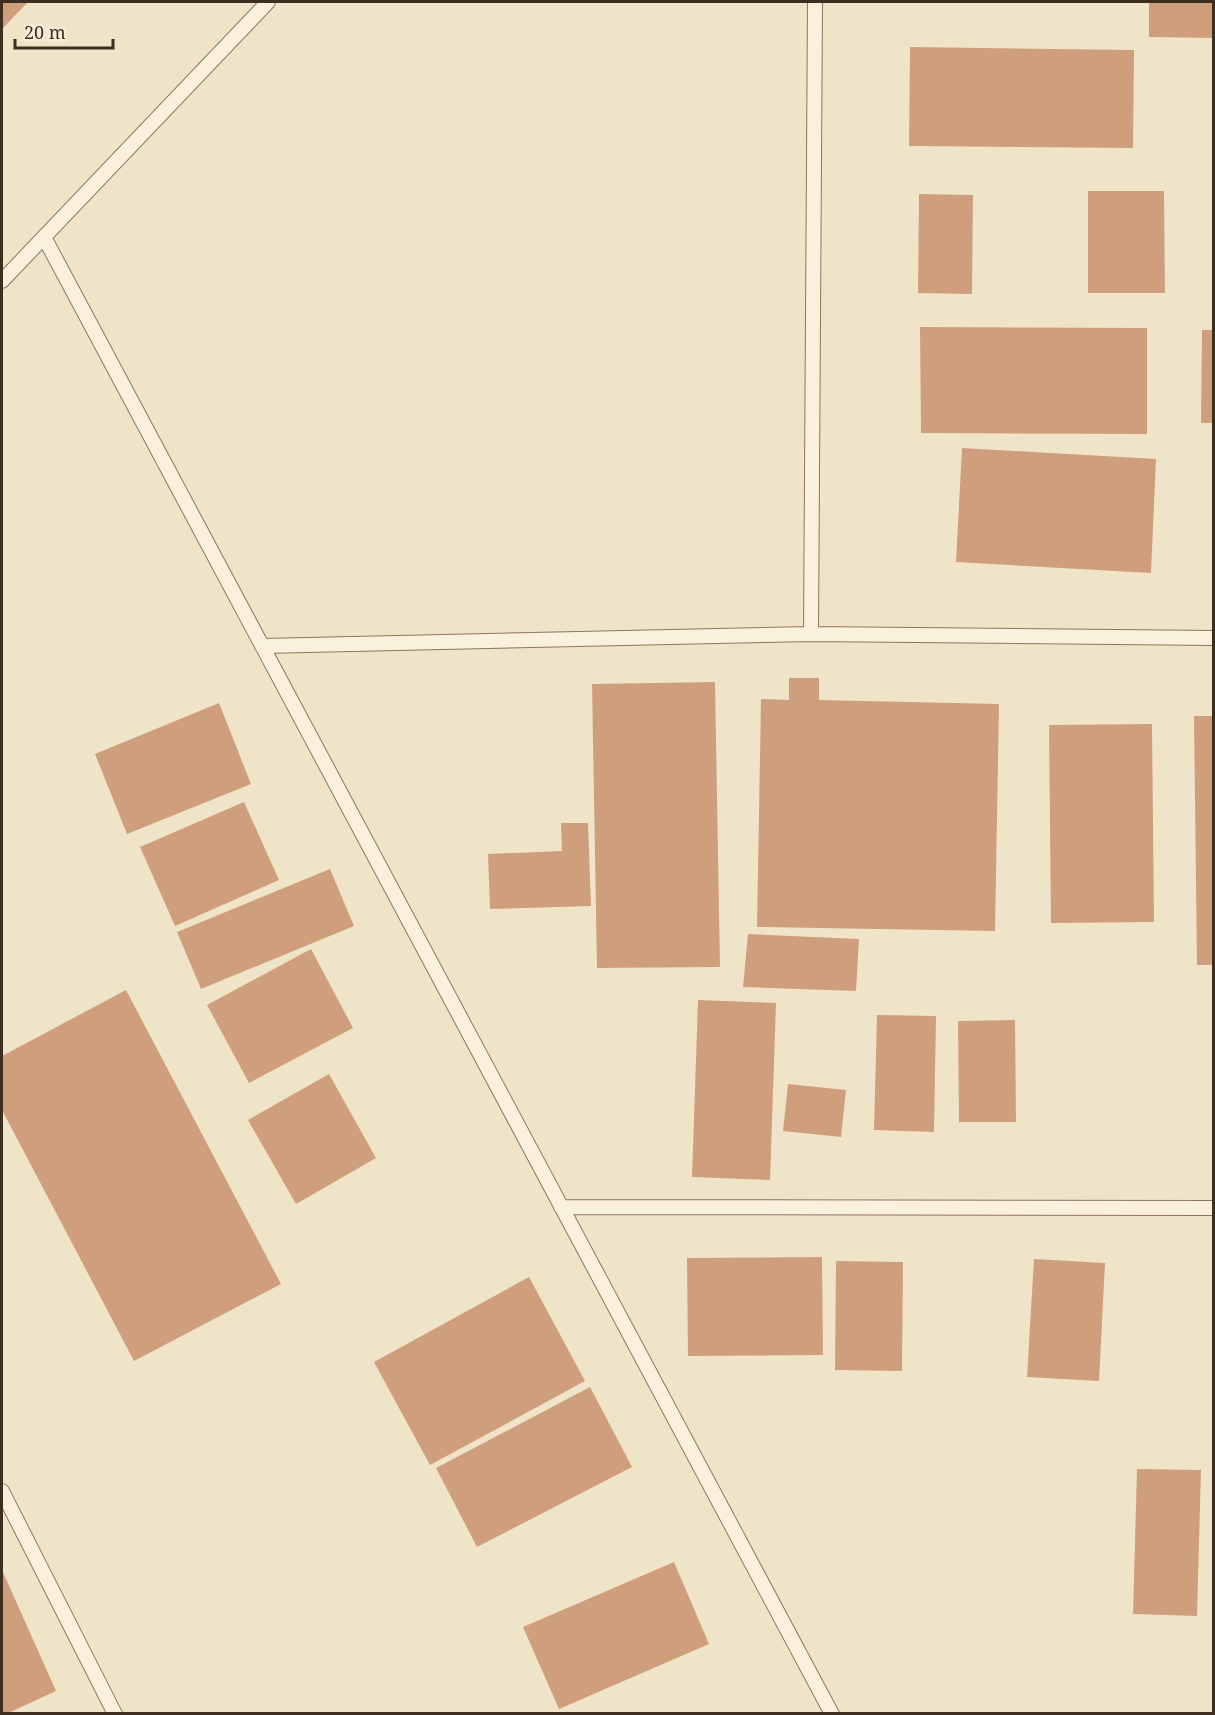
<svg xmlns="http://www.w3.org/2000/svg" width="1215" height="1715" font-family="'Noto Serif',serif">
<style>
.building{fill:#cf9f7d}
.lines{fill:none;stroke-linecap:round;stroke-linejoin:round}
.service-casing{stroke:#8d765c;stroke-width:16}
.service{stroke:#faf1dc;stroke-width:14}
</style>
<rect width="100%" height="100%" fill="#f0e4c8"/>
<path class="building" d="M2,2H28L2,29Z
M1149,2H1214V38L1149,37Z
M910,47L1134,50L1133,148L909,146Z
M1088,191H1164L1165,293H1088Z
M919,194L973,195L972,294L918,293Z
M920,327L1147,328V434L921,433Z
M1202,330H1214V423H1201Z
M962,448L1156,459L1151,573L956,562Z
M789,678H819V700L999,704L995,931L757,927L761,699L789,700Z
M715,682L720,967L597,968L592,684Z
M219,703L251,784L127,834L95,754Z
M1194,716H1214V965H1197Z
M1152,724L1154,922L1051,923L1049,725Z
M244,802L279,880L175,926L140,847Z
M561,823H588L591,906L490,909L488,854L562,851Z
M330,869L354,926L201,989L177,932Z
M748,934L859,939L856,991L743,987Z
M311,949L353,1028L249,1083L207,1005Z
M126,990L281,1284L134,1361L2,1110V1056Z
M698,1000L776,1003L770,1180L692,1177Z
M877,1015L936,1016L934,1132L874,1130Z
M1015,1020L1016,1122H959L958,1021Z
M329,1074L376,1158L296,1204L248,1120Z
M788,1084L846,1090L841,1137L783,1131Z
M822,1257L823,1355L688,1356L687,1258Z
M1034,1259L1105,1263L1099,1381L1027,1377Z
M836,1261L903,1262L902,1371L835,1370Z
M529,1277L585,1381L430,1465L374,1362Z
M590,1387L632,1467L477,1547L436,1468Z
M1137,1469L1201,1470L1197,1616L1133,1614Z
M674,1562L709,1644L559,1709L523,1627Z
M2,1570L56,1691L6,1714H2Z"/>
<g class="lines">
<defs>
<path id="service" d="M815,2L811,634L1214,638
M44,237L832,1714
M2,281L268,2
M262,646L811,634
M561,1207L1214,1208
M2,1491L115,1714"/>
</defs>
<use href="#service" class="service-casing"/>
<use href="#service" class="service"/>
</g>
<rect width="1215" height="1715" fill="none" stroke="#3d2e20" stroke-width="6"/>
<path d="M15 39v9h98v-9" fill="none" stroke="#3d2e20" stroke-width="3"/>
<text x="24" y="39" font-size="18" fill="#3d2e20" stroke="#f7eed8" stroke-width="4.5" paint-order="stroke">20 m</text>
</svg>
